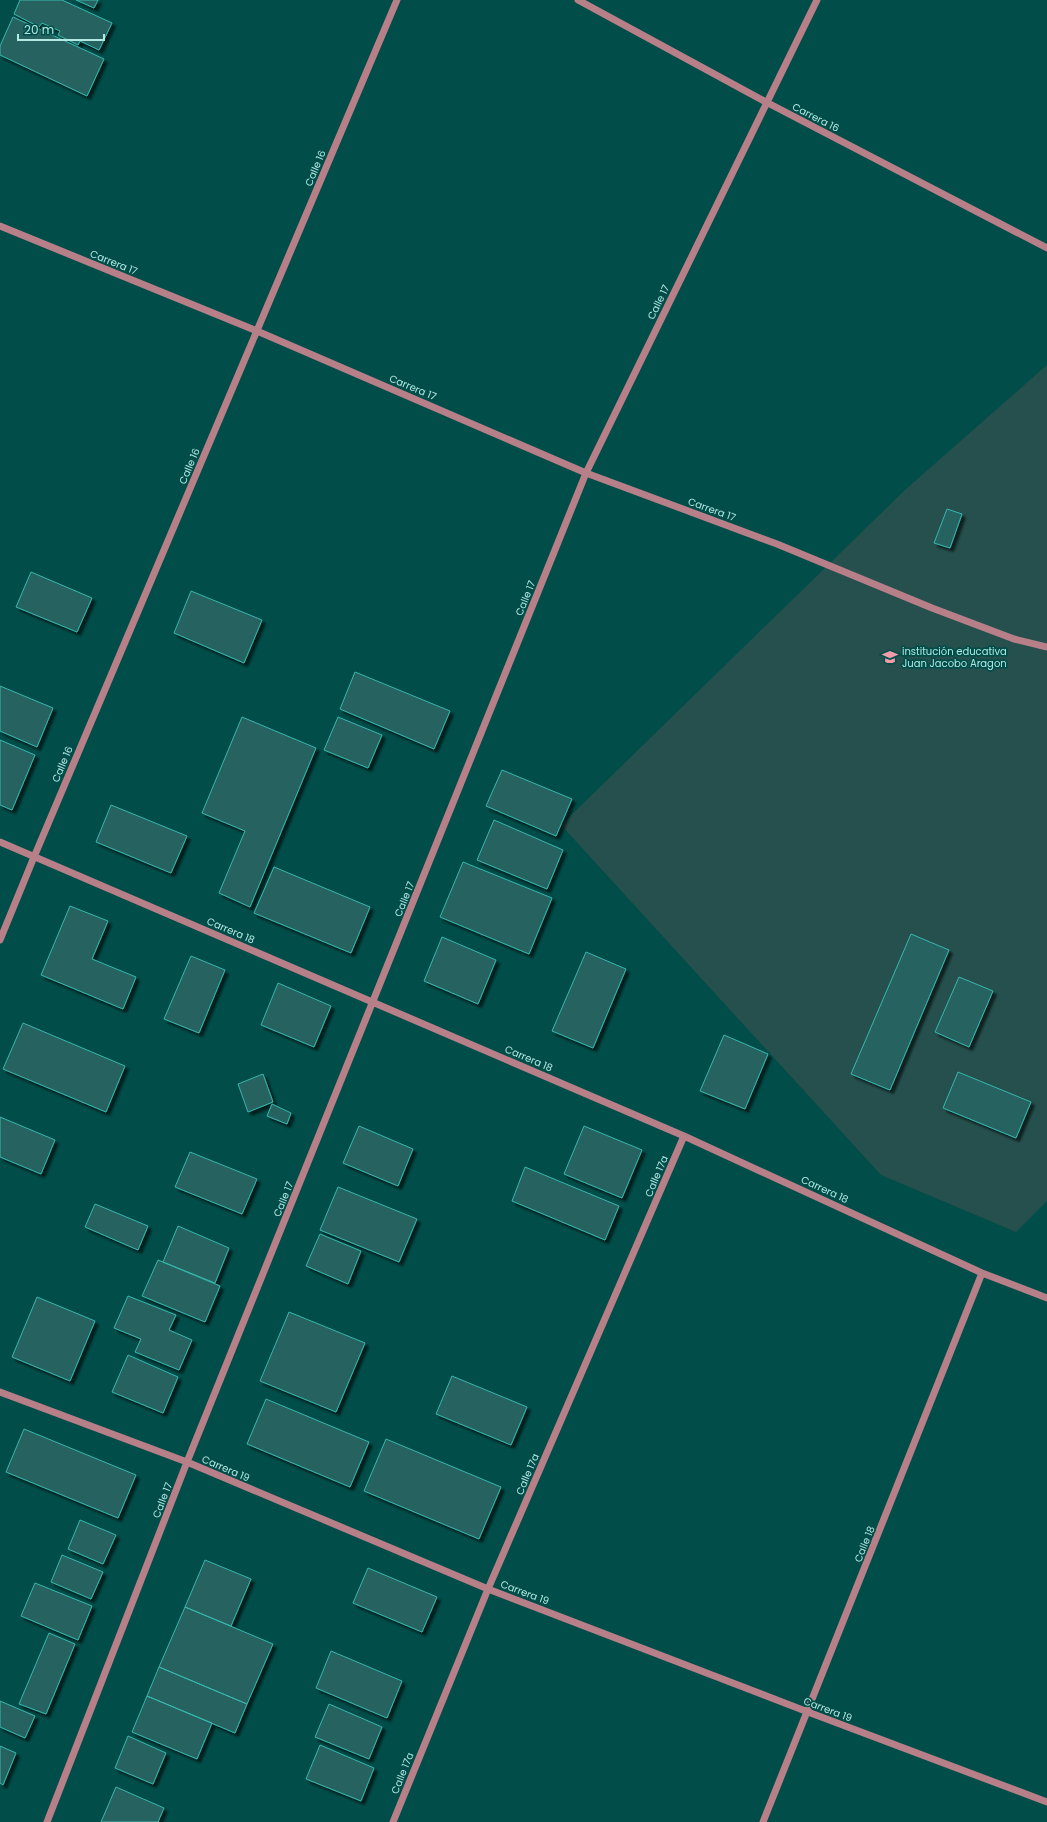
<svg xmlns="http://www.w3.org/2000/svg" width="1047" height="1822" font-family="Poppins,sans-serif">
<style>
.built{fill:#25504d}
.building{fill:#286460;stroke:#36b7af;filter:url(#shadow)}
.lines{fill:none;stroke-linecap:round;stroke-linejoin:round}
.minor{stroke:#b77f87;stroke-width:7}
.labels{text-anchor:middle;stroke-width:3.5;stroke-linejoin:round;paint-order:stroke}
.street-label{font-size:10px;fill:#b3e8e3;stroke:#004d49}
.poi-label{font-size:10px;fill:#b3e8e3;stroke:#004d49;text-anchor:start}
</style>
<defs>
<filter id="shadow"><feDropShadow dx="3.5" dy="3.5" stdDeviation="1" flood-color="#0009"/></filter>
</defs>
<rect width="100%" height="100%" fill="#004d49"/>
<path class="built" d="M1047,365V1201L1016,1232L881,1175L561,825L906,489Z"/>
<path class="building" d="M20,0H62L112,23L99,50L80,41L78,45L58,35L60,31L42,23L39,27L14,14Z
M76,0H98L94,8Z
M13,17L104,59L87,96L0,55V46Z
M947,509L962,514L950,548L934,543Z
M31,572L92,598L77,632L16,607Z
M191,591L262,620L244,663L174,633Z
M355,672L450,711L434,749L340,709Z
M0,686L53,708L37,747L0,731Z
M242,717L316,748L250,907L219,893L245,831L202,813Z
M338,717L382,735L368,768L324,750Z
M0,740L35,755L12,810L0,805Z
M502,770L572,799L556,836L486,806Z
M111,805L187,836L171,873L96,842Z
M494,820L563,850L547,889L477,860Z
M463,862L552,898L529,954L440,917Z
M274,867L370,907L351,953L254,913Z
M70,906L108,921L92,959L136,977L123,1009L41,975Z
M911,934L949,950L890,1090L851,1074Z
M442,937L496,960L478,1004L424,981Z
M586,952L626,969L593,1048L552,1031Z
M191,956L225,970L199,1033L164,1019Z
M959,977L993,991L969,1047L935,1032Z
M278,983L331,1006L314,1047L261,1025Z
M23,1023L125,1066L106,1112L3,1069Z
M724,1035L768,1054L745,1109L700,1091Z
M958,1072L1031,1102L1016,1138L943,1108Z
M263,1074L273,1102L248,1112L238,1084Z
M272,1104L291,1113L287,1124L267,1116Z
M0,1117L55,1140L41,1174L0,1157Z
M359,1126L413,1149L398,1186L343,1163Z
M584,1126L642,1150L622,1198L564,1174Z
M190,1152L257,1179L242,1214L175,1187Z
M525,1167L619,1206L605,1240L512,1201Z
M338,1187L417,1219L399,1262L320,1230Z
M95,1204L148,1226L138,1250L85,1227Z
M178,1226L229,1248L215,1283L163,1262Z
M320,1234L361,1251L348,1284L306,1266Z
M158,1260L220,1286L205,1322L142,1296Z
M128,1296L176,1315L169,1330L192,1340L179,1370L135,1352L141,1339L114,1328Z
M37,1297L95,1321L70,1381L12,1357Z
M289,1312L365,1343L336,1412L260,1381Z
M128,1355L178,1377L163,1413L112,1392Z
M452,1376L527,1407L511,1445L436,1414Z
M266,1399L369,1442L350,1487L247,1444Z
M24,1429L136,1475L118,1518L6,1472Z
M386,1439L501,1487L479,1539L364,1491Z
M80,1520L116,1535L103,1564L68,1549Z
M62,1555L103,1572L91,1599L51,1582Z
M205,1560L251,1579L231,1626L185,1607Z
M368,1568L437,1597L422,1632L353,1603Z
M35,1583L92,1606L78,1640L21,1616Z
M185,1607L273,1644L247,1704L159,1667Z
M49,1633L75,1644L46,1714L19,1704Z
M331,1651L402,1681L387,1718L316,1688Z
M159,1667L247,1704L235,1733L147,1696Z
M147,1696L212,1723L197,1759L132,1732Z
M0,1701L35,1716L25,1738L0,1727Z
M329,1704L382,1727L369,1759L315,1737Z
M128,1736L166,1753L153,1784L115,1768Z
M320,1745L374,1768L361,1801L306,1779Z
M0,1746L16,1753L3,1785L0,1783Z
M116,1787L164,1808L158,1822H101Z"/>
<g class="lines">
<path class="minor" d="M578,0L766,102L1047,248
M0,226L257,331L586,473L777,544L932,608L1014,639L1047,647
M0,842L684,1136L982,1273L1047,1298
M0,940L34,857L397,0
M0,1392L187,1462L488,1589L808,1712L1047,1802
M47,1822L187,1462L586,473L817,0
M393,1822L488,1589L684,1136
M763,1822L982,1273"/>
</g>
<defs>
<symbol id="school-bare" viewBox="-9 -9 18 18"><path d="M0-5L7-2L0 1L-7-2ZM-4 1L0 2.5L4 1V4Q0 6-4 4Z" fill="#f39aa9" stroke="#004d49" stroke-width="2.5" paint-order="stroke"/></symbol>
</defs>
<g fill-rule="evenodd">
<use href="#school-bare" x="879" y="646" width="22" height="22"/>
</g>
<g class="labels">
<g class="street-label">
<text transform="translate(816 117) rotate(27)" y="4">Carrera 16</text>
<text transform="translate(315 168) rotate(-67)" y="4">Calle 16</text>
<text transform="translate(114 262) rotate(22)" y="4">Carrera 17</text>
<text transform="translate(658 302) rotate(-64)" y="4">Calle 17</text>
<text transform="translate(413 387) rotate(23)" y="4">Carrera 17</text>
<text transform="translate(189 466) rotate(-67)" y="4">Calle 16</text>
<text transform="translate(712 509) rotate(20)" y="4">Carrera 17</text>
<text transform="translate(525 598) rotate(-68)" y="4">Calle 17</text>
<text transform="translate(62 764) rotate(-67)" y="4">Calle 16</text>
<text transform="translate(404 899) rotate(-68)" y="4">Calle 17</text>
<text transform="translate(231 930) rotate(23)" y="4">Carrera 18</text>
<text transform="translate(529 1058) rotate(23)" y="4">Carrera 18</text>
<text transform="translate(656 1176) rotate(-67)" y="4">Calle 17a</text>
<text transform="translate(825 1189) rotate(25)" y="4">Carrera 18</text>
<text transform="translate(283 1199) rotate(-68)" y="4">Calle 17</text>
<text transform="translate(226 1468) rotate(23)" y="4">Carrera 19</text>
<text transform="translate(527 1474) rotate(-67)" y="4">Calle 17a</text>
<text transform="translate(162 1500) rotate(-69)" y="4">Calle 17</text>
<text transform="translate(864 1544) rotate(-68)" y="4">Calle 18</text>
<text transform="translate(525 1592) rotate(21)" y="4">Carrera 19</text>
<text transform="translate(828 1709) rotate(21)" y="4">Carrera 19</text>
<text transform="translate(402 1773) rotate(-68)" y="4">Calle 17a</text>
</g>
<g class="poi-label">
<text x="902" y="655">institución educativa<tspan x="902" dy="12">Juan Jacobo Aragon</tspan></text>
</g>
</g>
<path d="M18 34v6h86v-6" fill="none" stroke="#b3e8e3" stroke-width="2"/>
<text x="24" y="34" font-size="12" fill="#b3e8e3" stroke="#004d49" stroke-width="3" paint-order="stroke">20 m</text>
</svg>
